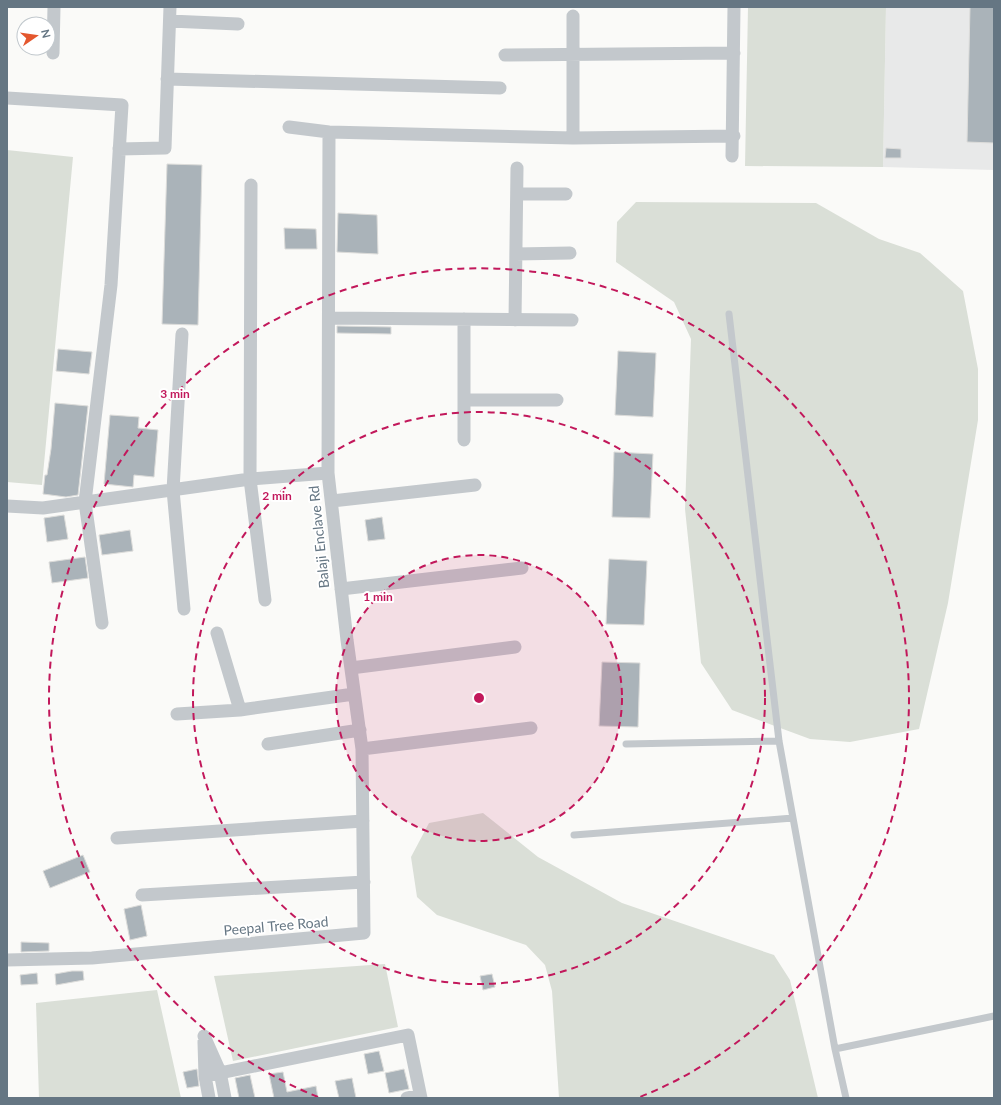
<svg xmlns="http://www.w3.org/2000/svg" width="1001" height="1105" font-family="Lato,sans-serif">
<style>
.built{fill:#e8e9e9}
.green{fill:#dadfd7}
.building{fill:#aab3b9;stroke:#dcdcda}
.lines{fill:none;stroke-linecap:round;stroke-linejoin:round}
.lane{stroke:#c3c8cc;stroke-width:7}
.street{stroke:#c3c8cc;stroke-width:13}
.ring{fill:none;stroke:#c2185b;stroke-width:2;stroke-dasharray:7 5}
.labels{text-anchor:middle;stroke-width:4;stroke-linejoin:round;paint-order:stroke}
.street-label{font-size:14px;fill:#657683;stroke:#fff}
.centre{fill:#c2185b;stroke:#fff;stroke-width:2}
.ring-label{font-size:12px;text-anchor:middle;font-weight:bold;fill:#c2185b;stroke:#fff;stroke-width:4;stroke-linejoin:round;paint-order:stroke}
</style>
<rect width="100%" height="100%" fill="#fafaf8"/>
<path class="built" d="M886,7H994V170L883,167Z"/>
<path class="green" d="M748,7H886L883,167L745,166Z
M7,150L73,157L42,485L7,482Z
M636,202L816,203L879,239L920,253L963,291L978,369V420L948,603L919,729L850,742L810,739L732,710L701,663L685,509L691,339L674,302L616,262L617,222Z
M483,813L538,857L622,903L774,955L790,980L818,1098H559L552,991L545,965L526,945L437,915L417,897L411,857L429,823Z
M385,964L398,1027L233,1061L214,976Z
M157,990L181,1098H39L36,1003Z"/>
<path class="building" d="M970,7H994V143L967,142Z
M886,148L901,149V158H885Z
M167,164L202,165L198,325L162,324Z
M338,213L377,215L378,254L337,252Z
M284,228L316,229L317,249H285Z
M337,326L391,327V334L337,333Z
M58,349L92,352L89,374L56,371Z
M618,351L656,353L653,417L615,415Z
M55,403L88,406L78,495L66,497L43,494L45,475H47L51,449Z
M110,415L139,417L138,428L158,430L154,477L134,475L133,487L104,484Z
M614,452L653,454L650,518L612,517Z
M64,515L68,539L47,542L44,518Z
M382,517L385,539L368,541L365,520Z
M130,530L133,551L102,555L99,535Z
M85,557L88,578L52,583L49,562Z
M609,559L647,561L644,625L606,624Z
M602,662L640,663L638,727L599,726Z
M83,855L90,872L50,888L43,871Z
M141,905L147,936L130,940L124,909Z
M21,942L49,943V951L21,952Z
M72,971H83L84,980L56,985L55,974Z
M37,973L38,984L21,985L20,975Z
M492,974L495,987L483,990L480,976Z
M379,1051L384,1071L368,1074L364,1054Z
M197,1069L199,1086L187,1088L183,1072Z
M404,1069L409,1089L389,1093L385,1073Z
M283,1072L287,1092L316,1086L318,1098H274L269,1074Z
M250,1075L255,1098H239L235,1078Z
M352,1078L356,1098H339L335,1081Z"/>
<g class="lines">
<path class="lane" d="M729,314L779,741L835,1049L846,1098
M626,744L779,741
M574,835L793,818
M835,1049L994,1016"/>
<path class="street" d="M170,21L238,24
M53,53L54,7
M505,55L734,53
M167,79L500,88
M7,98L122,105L111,285L85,502L102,623
M289,127L329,132L573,138V16
M573,138L734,136
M119,149L165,148L170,7
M732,156L734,7
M251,185L250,479L265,600
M517,194H566
M516,254L570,253
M329,318L572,320
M464,319V440
M515,320L517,168
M182,334L173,490L184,609
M464,400H557
M328,473L329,132
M332,501L475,485
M7,506L43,508L250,479L328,473L347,640L362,749L531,728
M341,589L522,568
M217,633L240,710L354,694
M351,668L515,647
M177,714L240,710
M268,744L360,730
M117,838L363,821
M142,895L364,882
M7,960L92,958L364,933L362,749
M204,1036L220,1072L225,1098
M204,1042L205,1076L209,1098
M205,1076L408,1035L421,1098
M407,1098L420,1095"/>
</g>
<circle cx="479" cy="698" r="143" fill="#c2185b" fill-opacity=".12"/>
<g class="ring">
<circle cx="479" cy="698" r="143"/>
<circle cx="479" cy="698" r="286"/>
<path d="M318 1097A430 430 0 1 1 640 1097"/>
</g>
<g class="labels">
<g class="street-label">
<text transform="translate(319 537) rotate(-96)" y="5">Balaji Enclave Rd</text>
<text transform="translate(276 926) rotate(-5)" y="5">Peepal Tree Road</text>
</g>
</g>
<circle cx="479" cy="698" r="6" class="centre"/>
<g class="ring-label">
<text x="175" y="398">3 min</text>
<text x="277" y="500">2 min</text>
<text x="378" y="601">1 min</text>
</g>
<rect width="1001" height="1105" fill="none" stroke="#657683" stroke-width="16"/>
<g transform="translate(36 36) rotate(77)"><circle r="19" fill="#ffffff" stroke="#c1c8cd"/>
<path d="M0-3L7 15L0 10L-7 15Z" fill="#e4572e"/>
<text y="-6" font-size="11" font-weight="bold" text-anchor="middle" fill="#657683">N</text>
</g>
</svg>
